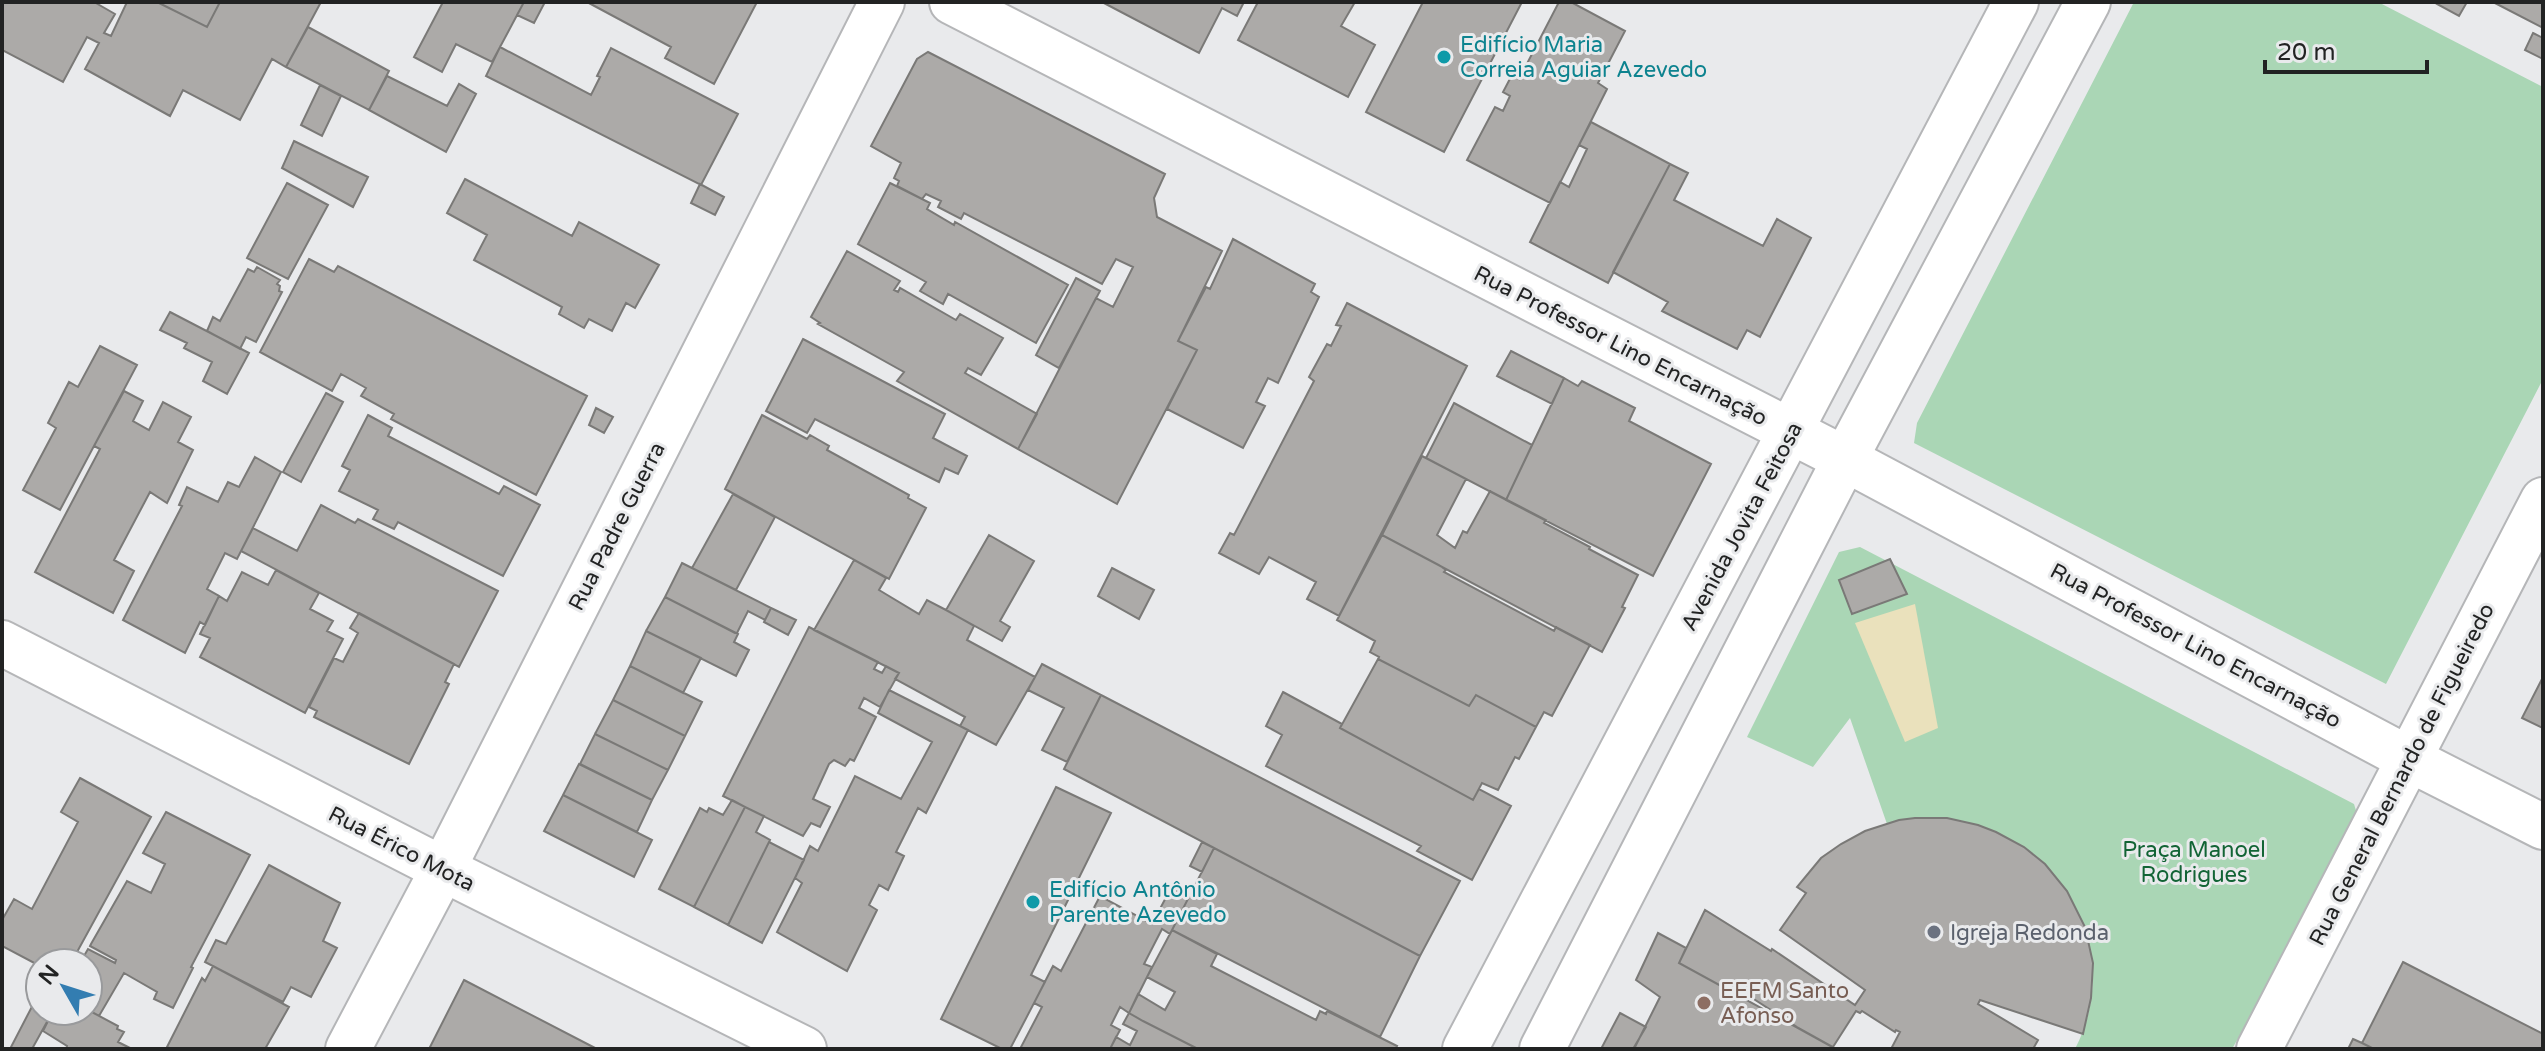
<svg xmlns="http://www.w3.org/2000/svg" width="2545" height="1051" font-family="'Varela Round',sans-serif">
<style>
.green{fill:#aad6b5}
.sand{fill:#eae1bc}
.building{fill:#acaaa8;stroke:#7a7977;stroke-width:2}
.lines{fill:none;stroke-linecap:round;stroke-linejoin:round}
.minor-casing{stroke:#b5b6b8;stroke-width:48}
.tertiary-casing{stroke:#b5b6b8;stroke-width:48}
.primary-casing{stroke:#b5b6b8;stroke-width:48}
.minor{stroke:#fff;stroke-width:44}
.tertiary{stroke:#fff;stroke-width:44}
.primary{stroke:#fff;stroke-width:44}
.culture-dot{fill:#0f9aa8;stroke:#e9eaec;stroke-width:3}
.worship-dot{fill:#6b7280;stroke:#e9eaec;stroke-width:3}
.education-dot{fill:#8d6e63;stroke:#e9eaec;stroke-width:3}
.labels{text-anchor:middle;stroke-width:6;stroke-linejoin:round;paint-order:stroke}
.culture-label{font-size:22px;fill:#0d838f;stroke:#e9eaec;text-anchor:start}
.street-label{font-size:22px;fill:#222323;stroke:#e9eaec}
.park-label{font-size:22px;fill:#126435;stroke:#e9eaec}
.worship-label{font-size:22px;fill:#5b616d;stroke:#e9eaec;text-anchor:start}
.education-label{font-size:22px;fill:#785e54;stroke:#e9eaec;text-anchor:start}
</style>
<rect width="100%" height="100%" fill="#e9eaec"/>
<path class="green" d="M2134,2H2378L2543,87V379L2386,684L1914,443L1917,423Z
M1860,547L2354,804L2360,824L2232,1049H2075C2126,951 2061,838 1955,820C1933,816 1909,816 1887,824L1850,718L1813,767L1747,737L1839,552Z"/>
<path class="sand" d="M1915,604L1938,728L1905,742L1855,623Z"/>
<path class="building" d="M2,2H94L115,14L104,33L111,36L127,2H157L207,27L220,2H321L286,67L272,59L240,120L183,90L170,116L85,69L99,43L87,37L63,82L2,50Z
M157,2H220L207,27Z
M443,2H524L492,62L456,44L442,72L414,57Z
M524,2H545L534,23L517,15Z
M587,2H757L714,84L665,58L671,47Z
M1102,2H1244L1237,16L1222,8L1199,53Z
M1258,2H1355L1341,26L1375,45L1348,97L1238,40Z
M1423,2H1522L1444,152L1366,112Z
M1559,2H1571L1625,31L1598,83L1607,89L1550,203L1467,160L1495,107L1503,111L1510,96L1503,92L1512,75L1519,79Z
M2439,2H2467L2459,16L2437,4Z
M2493,2H2543V28Z
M308,27L389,71L369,110L286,67Z
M2533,33L2543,38V59L2525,50Z
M500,47L591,95L600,77L597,76L611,48L738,114L701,185L486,76Z
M928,52L1165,174L1154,198L1157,217L1222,251L1178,341L1197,350L1117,504L1018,449L1095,300L1096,298L1113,307L1133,267L1116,259L1102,284L964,213L961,219L938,207L941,201L926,194L922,199L897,186L899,181L894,178L901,163L871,146L917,59Z
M387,76L447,106L459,84L476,94L446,152L369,110Z
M320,85L341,96L322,136L301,125Z
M1591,122L1670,164L1608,283L1530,242L1560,182L1569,187L1587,149L1579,145Z
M294,141L368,177L353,207L282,168Z
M1670,164L1688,173L1674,200L1763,246L1777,219L1811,238L1760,337L1747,330L1737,349L1662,311L1668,302L1613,272Z
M465,179L572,236L579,222L659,265L635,308L626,303L612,331L589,319L584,328L559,314L562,307L474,260L487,235L447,213Z
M287,183L328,205L288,279L247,258Z
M890,183L930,203L927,209L954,225L955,222L1068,285L1036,343L948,294L943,304L920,291L926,282L858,244Z
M700,184L724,197L715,215L691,203Z
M1233,239L1315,284L1311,292L1319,297L1278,383L1268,378L1256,402L1265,406L1243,448L1167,409L1197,350L1178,341L1206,287L1210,289Z
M847,251L900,281L894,290L898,292L900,288L956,320L960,314L1003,338L981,375L968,368L965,373L1037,414L1018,449L897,381L904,372L818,324L820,323L811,317Z
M309,259L334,272L338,266L587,396L536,495L391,419L394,414L361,396L366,388L341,374L332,391L260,352Z
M257,267L280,280L277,284L280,286L279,291L282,292L256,342L246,337L240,349L207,331L213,317L220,321L248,269L254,272Z
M1076,278L1100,291L1059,368L1036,355Z
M1347,303L1467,366L1339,616L1307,599L1316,582L1269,557L1259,574L1219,553L1230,533L1234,535L1314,381L1309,377L1327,344L1331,346L1341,326L1336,325Z
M170,312L249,353L227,394L203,381L212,362L184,348L187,343L160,330Z
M803,339L945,414L933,438L967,456L958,474L945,468L939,482L815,419L807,433L766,411Z
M100,346L137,365L60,510L23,490L56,428L48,423L69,382L78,387Z
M1511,351L1564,378L1552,404L1497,376Z
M1564,378L1578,386L1582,381L1635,408L1629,421L1711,464L1653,576L1506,500Z
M124,391L143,401L133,421L149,430L163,402L191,417L178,442L193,450L167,503L150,492L114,560L134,571L113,613L35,572L100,449L94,446Z
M326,393L343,402L301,482L283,472Z
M1454,403L1532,445L1506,500L1426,458Z
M596,408L613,417L604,433L589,425Z
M368,415L392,428L388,436L499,494L504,486L540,505L503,576L398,522L394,529L373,519L378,510L339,491L350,470L342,466Z
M762,415L807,439L810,435L829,446L827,450L909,495L908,498L926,508L889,579L725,489Z
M1422,456L1466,479L1437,535L1455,548L1463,531L1467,533L1490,491L1546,520L1544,523L1590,547L1589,549L1638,575L1622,607L1625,608L1602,652L1382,535Z
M255,457L281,472L237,559L225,553L207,589L219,596L205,625L200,622L185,653L123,620L182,506L179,505L187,487L218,502L228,482L239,487Z
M733,494L775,517L736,590L692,568Z
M321,505L355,523L358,519L498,591L459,667L241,551L253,528L297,551Z
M989,535L1034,561L1000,621L1010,627L1002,641L946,610Z
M1382,535L1439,565L1446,570L1444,572L1554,631L1556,627L1590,645L1552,716L1544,712L1536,727L1476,695L1469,706L1378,659L1379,657L1370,652L1375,641L1337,620Z
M1890,559L1907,594L1852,614L1839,580Z
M854,560L886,578L879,590L919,614L927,600L946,610L974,626L967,640L1035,677L996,745L960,726L965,717L895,679L899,673L814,630Z
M682,563L771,608L765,620L748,611L737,633H735L665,597Z
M1112,568L1154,590L1139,619L1098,596Z
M276,570L319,593L310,609L333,621L327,631L343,639L305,713L200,657L210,638L200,634L219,596L227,601L242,572L268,585Z
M665,597L738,634L734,642L749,650L736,676L646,631Z
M771,608L796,620L788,635L764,622Z
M359,613L454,664L445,682L449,684L409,764L314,717L317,711L309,707L334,658L343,662L358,633L350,628Z
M809,627L878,662L874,669L882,673L886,666L899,673L880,707L864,698L859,708L876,717L854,761L850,759L845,766L834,760L829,764L813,799L830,807L820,827L811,823L803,836L723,796Z
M646,631L701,658L683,693L630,666Z
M1378,659L1469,706L1476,695L1536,727L1519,759L1515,757L1498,790L1482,783L1473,800L1340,728Z
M1042,664L1101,695L1067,762L1042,750L1064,708L1028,690Z
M630,666L702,702L685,736L613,700Z
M2543,677V728L2522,718Z
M889,690L968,730L926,813L918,808L896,852L904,856L888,890L879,885L869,905L877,910L847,971L777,932L802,883L795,878L810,846L818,851L855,776L901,799L932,742L878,713Z
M1283,692L1342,724L1340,728L1473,800L1479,789L1511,806L1472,880L1417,851L1421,846L1266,766L1282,735L1266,726Z
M1101,695L1460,881L1420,956L1064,769Z
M613,700L685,736L668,770L595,734Z
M595,734L668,770L652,800L580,764Z
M579,764L652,800L637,832L563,795Z
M80,778L151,817L71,963H40V966L2,946V920L14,899L32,909L78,822L61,812Z
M1056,787L1111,813L1031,975L1045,982L1010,1049H1002L941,1019Z
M563,795L652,840L634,877L544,831Z
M732,800L745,807L694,907L659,889L700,808L707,812L709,808L723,815Z
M745,807L764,816L756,832L770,840L728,925L694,907Z
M166,812L250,855L191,967L193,968L173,1008L154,999L157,992L124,973L99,1016L88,1010V963H80L88,949L115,963L116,960L90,946L91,944L127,881L151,893L165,864L143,853Z
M1915,818H1947L1978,825L1996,832L2024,847L2045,864L2067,891L2085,927L2093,963L2091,998L2083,1034L1980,1000L1978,1004L2038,1040L2033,1049H1891L1900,1032L1896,1030L1895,1032L1862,1011L1860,1013L1856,1011L1833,1047L1797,1027L1746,994L1743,998L1679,963L1705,910L1771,951L1772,949L1855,1005L1865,990L1780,930L1806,893L1797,887L1821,858L1841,844L1865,831L1899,820Z
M769,842L804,860L762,943L728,925Z
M1202,842L1214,848L1202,872L1190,866Z
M1214,848L1420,956L1380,1037L1172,930Z
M269,865L340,903L323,941L337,948L311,997L291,987L283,1002L205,962L216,940L226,944Z
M1172,886L1190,895L1170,934L1162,929L1144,964L1152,967L1129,1013L1120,1007L1111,1025L1120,1030L1110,1049H1020L1042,1007L1034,1003L1053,966L1061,971L1100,896L1152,924Z
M1172,930L1217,954L1211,966L1316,1020L1320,1011L1326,1014L1327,1011L1397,1046L1395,1049H1198L1143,1021L1129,1013L1138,994L1165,1010L1175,992L1147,977Z
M1658,933L1686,948L1679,963L1836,1049H1634L1660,997L1636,980Z
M2403,962L2543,1034V1049H2374L2362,1043Z
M213,966L289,1007L265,1049H172L167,1047L202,978L205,981Z
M464,980L597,1049H429Z
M38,995L40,996V1011H53L32,1049H10Z
M88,1010L118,1026L117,1029L124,1032L118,1042L132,1049H66L67,1046L43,1031L53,1011Z
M1129,1013L1143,1021L1198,1049H1110L1116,1037L1130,1045L1137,1031L1123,1024Z
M1620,1013L1646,1027L1633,1049H1601Z
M2353,1039L2362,1043L2374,1049H2348Z"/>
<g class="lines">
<defs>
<path id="minor" d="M348,1049L443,869L882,2"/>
<path id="tertiary" d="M952,2L1845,459L2409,759L2543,827
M2,643L443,869L804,1049
M2259,1049L2543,500"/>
<path id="primary" d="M1465,1049L2016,2
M1542,1049L1845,459L2088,2"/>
</defs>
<use href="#minor" class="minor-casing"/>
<use href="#tertiary" class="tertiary-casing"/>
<use href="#primary" class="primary-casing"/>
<use href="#minor" class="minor"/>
<use href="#tertiary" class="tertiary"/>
<use href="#primary" class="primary"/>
</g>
<g class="culture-dot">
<circle cx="1444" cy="57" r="8"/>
<circle cx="1033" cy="902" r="8"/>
</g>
<circle class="worship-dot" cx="1934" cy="932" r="8"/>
<circle class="education-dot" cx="1704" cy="1003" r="8"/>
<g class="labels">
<g class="culture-label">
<text x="1460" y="52">Edifício Maria<tspan x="1460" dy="25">Correia Aguiar Azevedo</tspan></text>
<text x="1049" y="897">Edifício Antônio<tspan x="1049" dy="25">Parente Azevedo</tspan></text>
</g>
<g class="street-label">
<text transform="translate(1621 345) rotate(27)" y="8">Rua Professor Lino Encarnação</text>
<text transform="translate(616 526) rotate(-63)" y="8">Rua Padre Guerra</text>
<text transform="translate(1741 526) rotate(-62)" y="8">Avenida Jovita Feitosa</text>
<text transform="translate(2196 645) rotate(28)" y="8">Rua Professor Lino Encarnação</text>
<text transform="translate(2401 774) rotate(-63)" y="8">Rua General Bernardo de Figueiredo</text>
<text transform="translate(402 848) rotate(27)" y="8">Rua Érico Mota</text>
</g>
<g class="park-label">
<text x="2194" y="857">Praça Manoel<tspan x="2194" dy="25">Rodrigues</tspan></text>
</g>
<g class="worship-label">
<text x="1950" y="940">Igreja Redonda</text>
</g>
<g class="education-label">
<text x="1720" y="998">EEFM Santo<tspan x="1720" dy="25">Afonso</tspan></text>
</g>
</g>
<rect width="2545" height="1051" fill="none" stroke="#222323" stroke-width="8"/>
<g transform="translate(64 987) rotate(309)"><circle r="38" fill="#e9eaec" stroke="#999a9c" stroke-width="2"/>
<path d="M0-6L14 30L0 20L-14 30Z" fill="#337db1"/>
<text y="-12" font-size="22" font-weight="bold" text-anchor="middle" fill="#222323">N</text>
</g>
<path d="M2265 60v12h162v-12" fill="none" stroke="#222323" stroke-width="4"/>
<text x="2277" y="60" font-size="24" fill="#222323" stroke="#e9eaec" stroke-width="6" paint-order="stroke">20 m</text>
</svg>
